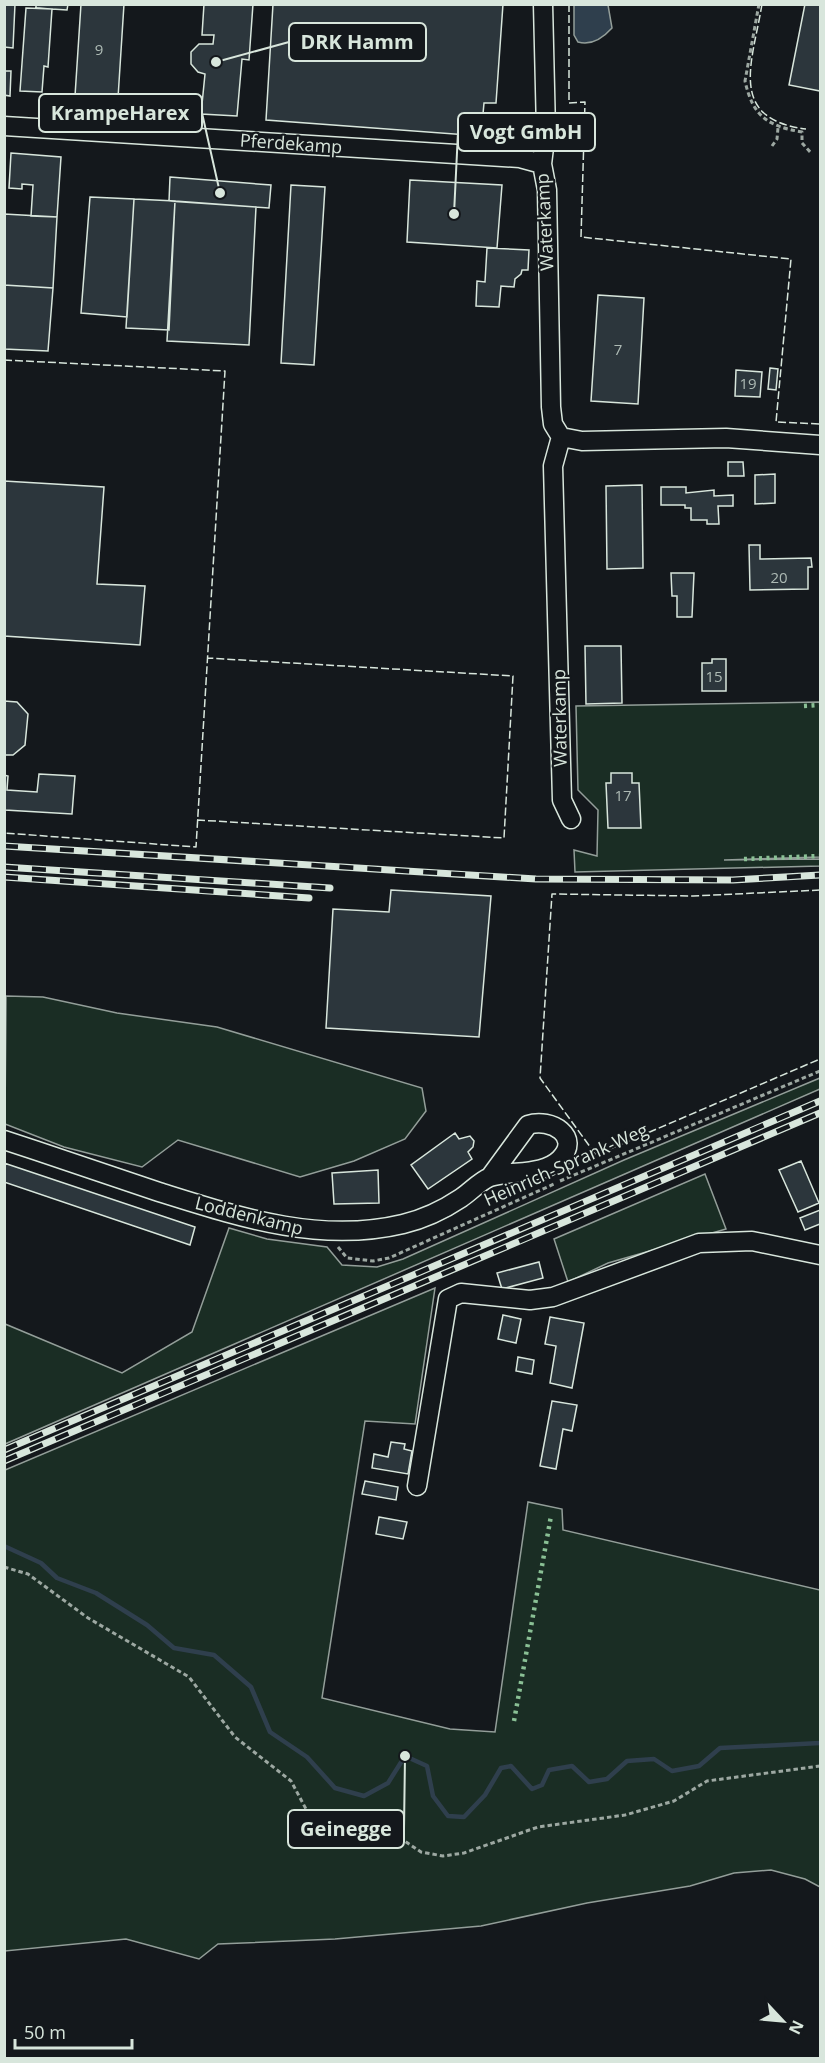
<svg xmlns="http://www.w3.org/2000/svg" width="825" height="2063" font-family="'Open Sans',sans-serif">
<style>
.green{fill:#1a2d24;stroke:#939e99;stroke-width:1.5}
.water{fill:#2f3f4d;stroke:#939e99;stroke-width:1.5}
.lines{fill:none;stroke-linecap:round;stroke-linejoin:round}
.stream{stroke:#2f3f4d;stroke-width:4.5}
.building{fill:#2c363c;stroke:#d8e6dc;stroke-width:1.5}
.minor-casing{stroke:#d8e6dc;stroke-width:21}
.path{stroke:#9da8a2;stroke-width:3;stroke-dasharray:4.5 3;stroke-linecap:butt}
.minor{stroke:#14181c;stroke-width:18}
.rail-casing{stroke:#d8e6dc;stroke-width:7}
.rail{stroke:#14181c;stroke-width:4.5;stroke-dasharray:14;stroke-linecap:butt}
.hedge{stroke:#8ac095;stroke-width:4.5;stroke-dasharray:3 4.5;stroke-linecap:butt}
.fence{stroke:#d8e6dc;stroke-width:1.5;stroke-dasharray:8 3;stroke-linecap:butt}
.labels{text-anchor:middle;stroke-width:4.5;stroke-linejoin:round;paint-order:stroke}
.number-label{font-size:15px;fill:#adbab4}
.street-label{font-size:18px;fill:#d8e6dc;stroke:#14181c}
.leader{fill:none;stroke:#d8e6dc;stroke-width:2}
.callout-dot{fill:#d8e6dc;stroke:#14181c;stroke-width:2}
.callout{fill:#14181c;stroke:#d8e6dc;stroke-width:2}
.callout-label{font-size:20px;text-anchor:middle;font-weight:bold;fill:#d8e6dc}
</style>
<rect width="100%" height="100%" fill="#14181c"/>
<path class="green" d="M820,702V857L724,860L820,859V866L575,872L574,850L597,856L598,810L578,790L576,706Z
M6,996L43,997L117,1013L217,1027L422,1088L426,1111L405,1139L354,1161L300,1177L178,1140L142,1167L64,1147L5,1124Z
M820,1078V1089L5,1444V1324L122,1373L192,1332L229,1228L267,1239L327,1247L342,1265L377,1267L403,1259L624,1160Z
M705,1174L726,1229L608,1263L568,1282L554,1239Z
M435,1288L415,1424L365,1421L322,1698L450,1729L495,1732L528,1502L562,1509L563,1530L820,1590V1887L805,1879L771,1870L734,1873L690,1886L587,1903L481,1926L335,1939L218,1944L199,1959L126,1939L5,1951V1470Z"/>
<path class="water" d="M574,5H608L612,28C603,38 592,46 578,42L574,35Z"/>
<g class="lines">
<path class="stream" d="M4,1546L41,1563L57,1578L96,1593L147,1625L174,1648L214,1655L251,1687L270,1732L307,1757L335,1788L364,1796L388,1783L405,1756L427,1766L433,1796L448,1816L464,1817L485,1795L501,1768L511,1766L532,1789L542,1785L549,1770L572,1766L589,1782L607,1779L627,1761L654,1759L672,1771L699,1766L720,1748L820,1743"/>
</g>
<path class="building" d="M4,4H15L13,48L4,47Z
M36,4H68L67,10L36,8Z
M81,4H124L118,98L75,96Z
M204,4H253L249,60L242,59L237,116L201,114L205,74L198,72L191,64V52L199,44H213L214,35H202Z
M273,4H503L496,103H484L481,136L266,120Z
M805,4H820V91L789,85Z
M26,8L52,9L48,67L44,66L42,92L20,91Z
M4,71H11L10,96L4,95Z
M11,153L61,157L57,217L31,216L33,185L22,184V189L9,188Z
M170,177L271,185L269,208L169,201Z
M410,180L502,185L497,248L407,242Z
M291,185L325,187L314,365L281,363Z
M90,197L134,199L127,317L81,313Z
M134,199L175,201L169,330L126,328Z
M175,201L256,207L249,345L167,341Z
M4,214L57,217L53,288L4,285Z
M487,248L529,250L528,270H522L521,274L515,279L514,287L501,286L499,307L476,306L477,281L485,282Z
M4,285L53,288L48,351L4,349Z
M598,295L644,298L638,404L591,401Z
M770,368L778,369L776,390L768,389Z
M736,370L762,372L760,397L735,396Z
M728,462H743L744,476H728Z
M775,474V503L755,504V475Z
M4,481L104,487L97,584L145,586L140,645L4,636Z
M642,485L643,568L607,569L606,486Z
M661,487H686V493L714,490V496L733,495V506H718L719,524H707V520H691V508H685V505H661Z
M749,545H760V559L811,558L812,567H808V589L750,590Z
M671,573H694L692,617H677V596H672Z
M585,646H621L622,703L586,704Z
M712,659H726V691H702V663H712Z
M4,701L17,702L28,714L25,745L13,755H4Z
M611,773H632V783H639L641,828H608L606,783H611Z
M39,774L75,776L72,814L5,810L4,775L8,776L7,790L37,792Z
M391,890L491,896L479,1037L326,1028L333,909L389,912Z
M455,1133L459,1139L470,1136L474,1141L473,1147L468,1152L472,1159L428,1189L411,1165Z
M801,1161L819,1203L798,1212L779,1170Z
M4,1163L195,1227L190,1245L4,1182Z
M378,1170L379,1203L334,1204L332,1173Z
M820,1210V1224L805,1230L800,1218Z
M539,1262L543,1278L502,1289L497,1273Z
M503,1315L521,1319L516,1343L498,1339Z
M550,1317L584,1323L572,1388L550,1383L556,1346L545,1344Z
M518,1357L534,1360L532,1374L516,1371Z
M552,1401L577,1405L572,1431L563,1429L556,1469L540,1466Z
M391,1442L405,1444L404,1449L412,1451L408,1474L372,1468L374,1454L388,1457Z
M365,1481L398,1487L396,1500L362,1494Z
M379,1517L407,1522L403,1539L376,1534Z"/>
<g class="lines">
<defs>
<path id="minor" d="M543,4L546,131L542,164L547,190L551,407L553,424L561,437L582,441L726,438L820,445
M4,126L520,158L542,164
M561,437L553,466L562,800L571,819
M4,1140C56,1157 108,1175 159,1192C239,1217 319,1244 403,1224C424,1219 443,1210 461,1198C470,1192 480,1181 490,1177C511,1170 543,1176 560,1159C582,1137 551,1117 528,1125L490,1177
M417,1486L448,1299L461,1293L530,1300L553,1297L699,1243L752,1241L820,1255"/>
</defs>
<use href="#minor" class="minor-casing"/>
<path class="path" d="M759,4L745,81C753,117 768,126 802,132V143L812,154
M772,146L777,139L778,128
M560,1181L820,1071
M338,1247L347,1258L373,1261L389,1258L554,1184
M4,1567L28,1574L88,1618L189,1677L235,1737L291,1781L306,1809L321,1819L385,1828L421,1852L443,1856L464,1853L538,1827L625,1815L674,1801L707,1781L820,1766"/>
<use href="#minor" class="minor"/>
<defs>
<path id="rail" d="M4,846L536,879L733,880L820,875
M4,867L330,888
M4,877L309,898
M4,1450L820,1101
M4,1461L820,1113"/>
</defs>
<use href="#rail" class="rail-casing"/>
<use href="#rail" class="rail"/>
<path class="hedge" d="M804,706L820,705
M744,859L820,856
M514,1721L551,1516"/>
<path class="fence" d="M569,4V103L585,102L581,237L791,259L776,422L820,424
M762,4C753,61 726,119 806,129
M4,360L225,371L196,847L4,833
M197,820L504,838L513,676L207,658
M820,890L693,896L552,894L540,1078L596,1155L820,1059"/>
</g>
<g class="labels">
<g class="number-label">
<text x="99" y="55">9</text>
<text x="618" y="355">7</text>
<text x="748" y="389">19</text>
<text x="779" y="583">20</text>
<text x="714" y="682">15</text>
<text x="623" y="801">17</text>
</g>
<g class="street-label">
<text transform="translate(291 144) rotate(4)" y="6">Pferdekamp</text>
<text transform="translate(545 222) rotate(-93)" y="6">Waterkamp</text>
<text transform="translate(560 718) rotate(-91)" y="6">Waterkamp</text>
<text transform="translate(566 1165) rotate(-24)" y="6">Heinrich-Sprank-Weg</text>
<text transform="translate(249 1216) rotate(14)" y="6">Loddenkamp</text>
</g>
</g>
<path class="leader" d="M216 62L289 42M220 193L202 113M454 214L458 132M405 1756L404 1829"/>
<g class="callout-dot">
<circle cx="216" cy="62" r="6"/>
<circle cx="220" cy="193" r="6"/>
<circle cx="454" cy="214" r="6"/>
<circle cx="405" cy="1756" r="6"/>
</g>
<g class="callout">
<rect x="289" y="23" width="137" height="38" rx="6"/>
<rect x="39" y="94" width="163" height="38" rx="6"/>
<rect x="458" y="113" width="137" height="38" rx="6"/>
<rect x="288" y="1810" width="116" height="38" rx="6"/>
</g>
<g class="callout-label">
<text x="357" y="49">DRK Hamm</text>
<text x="120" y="120">KrampeHarex</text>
<text x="526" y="139">Vogt GmbH</text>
<text x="346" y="1836">Geinegge</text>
</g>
<rect width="825" height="2063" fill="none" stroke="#d8e6dc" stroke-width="12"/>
<g transform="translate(783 2021) rotate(116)" stroke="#14181c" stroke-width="4.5" paint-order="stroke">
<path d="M0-4.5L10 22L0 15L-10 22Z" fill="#d8e6dc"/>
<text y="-9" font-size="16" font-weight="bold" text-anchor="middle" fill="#d8e6dc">N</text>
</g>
<path d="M15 2039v9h117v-9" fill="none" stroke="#d8e6dc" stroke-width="3"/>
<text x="24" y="2039" font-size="18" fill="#d8e6dc" stroke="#14181c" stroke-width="4.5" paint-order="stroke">50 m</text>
</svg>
